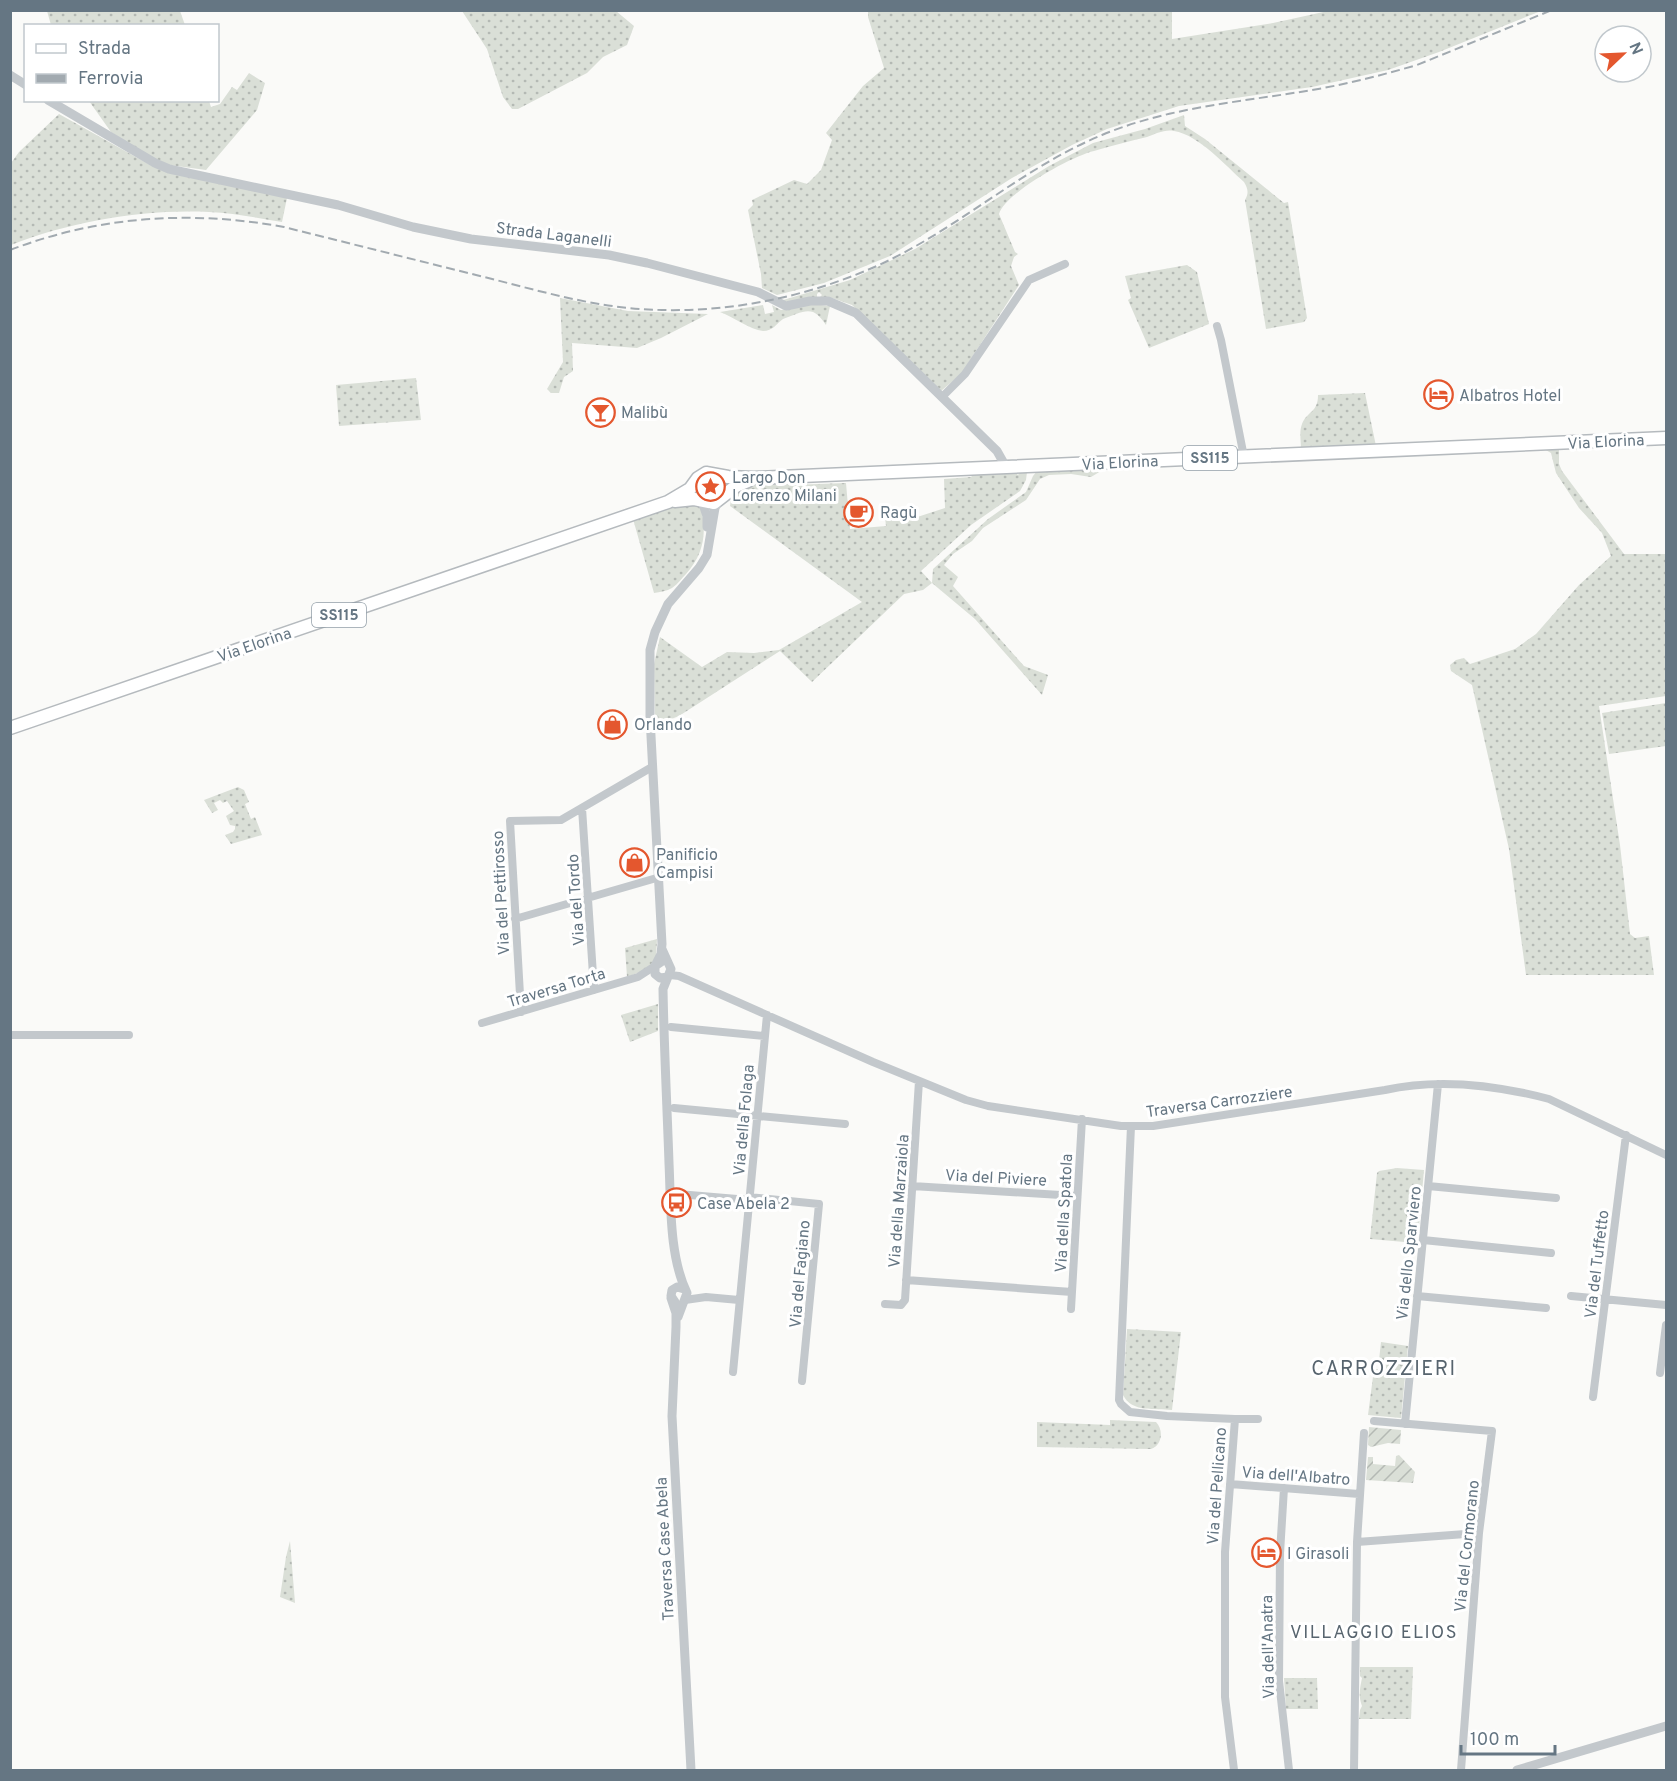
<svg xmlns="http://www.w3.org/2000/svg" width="1677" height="1781" font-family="Overpass,sans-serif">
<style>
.grass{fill:url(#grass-dots)}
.garden{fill:url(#garden-furrows)}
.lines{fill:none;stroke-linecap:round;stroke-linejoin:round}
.primary-casing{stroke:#b5babe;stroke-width:15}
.minor{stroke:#c3c8cc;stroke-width:8}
.tertiary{stroke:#c3c8cc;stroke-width:9}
.primary{stroke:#fff;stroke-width:12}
.rail{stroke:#a2aab0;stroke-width:2;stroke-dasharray:9 4.5;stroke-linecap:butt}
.labels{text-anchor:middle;stroke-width:6;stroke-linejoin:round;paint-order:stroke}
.shield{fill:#fff;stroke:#939fa8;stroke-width:1.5}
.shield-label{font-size:15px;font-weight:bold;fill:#657683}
.street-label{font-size:16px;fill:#657683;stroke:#fff}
.poi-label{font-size:16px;fill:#657683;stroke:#fff;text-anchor:start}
.neighbourhood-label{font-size:18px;letter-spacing:1.5px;fill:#57646e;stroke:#fff}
.quarter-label{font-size:20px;letter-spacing:1.5px;fill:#57646e;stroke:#fff}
</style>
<defs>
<pattern id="grass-dots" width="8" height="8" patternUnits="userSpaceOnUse" patternTransform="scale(1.5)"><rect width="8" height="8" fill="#dadfd7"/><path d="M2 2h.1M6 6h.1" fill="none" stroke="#b4b9b4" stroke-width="1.8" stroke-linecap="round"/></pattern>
<pattern id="garden-furrows" width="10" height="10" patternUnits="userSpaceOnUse" patternTransform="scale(1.5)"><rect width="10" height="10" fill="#dadfd7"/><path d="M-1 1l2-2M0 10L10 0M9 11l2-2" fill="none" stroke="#b4b9b4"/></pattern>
</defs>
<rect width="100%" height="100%" fill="#fafaf8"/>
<path class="grass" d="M47,11H180L185,25H51Z
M462,11H616L634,26L627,45L603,57L587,73L518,109H512L503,97L487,49Z
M868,11H1172V39L1273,23L1328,11H1541L1439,52L1388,70L1312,87L1179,106L1107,129L1072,145L1012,178L890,256L824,283L777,295L762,288L761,274L748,210L753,205L752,200L794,180L807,184L821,170L832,140L826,133L863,86L884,68L868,17Z
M249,73L265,83L257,110L206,170L169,165L152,159L111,132L89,101H209L211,107L220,104L232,87L237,90Z
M59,114L152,166L287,198L282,222C258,218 234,213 209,212C142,209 73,221 11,245V163L19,152Z
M1184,115L1185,126L1205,139L1284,203L1288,202L1307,318L1304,322L1266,329L1245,200C1249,193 1248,189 1244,182C1226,166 1199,135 1174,131C1165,129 1155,134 1147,137C1129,141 1111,146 1094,151C1072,156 1005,193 999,214L1015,252L1018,254L1014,257L1011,266L1019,285L961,374L941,391L852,305L832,298L820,297L822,295L819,292L817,294V297L792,302L780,301L850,280L915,249L1049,166L1093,143L1145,129Z
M1187,265L1197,272L1209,324L1149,348L1128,300L1131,298L1125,276Z
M560,298L628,311L708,314L661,338L637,348L572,343L573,371L564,377L559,393H551L547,389L563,362Z
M812,304L830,306L826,325C817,312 812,308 796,314C792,316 787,317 783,319C776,324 773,331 763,331C750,330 734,317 720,312L763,305L765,314L774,312L772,305L781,310Z
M416,378L421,420L339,426L336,385Z
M1365,393L1376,446L1301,449C1301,442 1299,431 1302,424C1307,411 1318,413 1318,395Z
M1559,448V464L1562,471L1624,554H1666V696L1599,706L1620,845L1630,934L1635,938L1649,936L1654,975H1526L1509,849L1472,685L1451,671L1450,665L1456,660L1464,658L1470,664L1515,649L1536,634L1579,585L1611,556L1602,533L1579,508L1556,473L1551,453L1544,449Z
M1106,468L1091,477L1071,474L1049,475L1040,479L1026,500L983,528L972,541L953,554L944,565L958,577L953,586L1024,666L1048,675L1042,695L975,619L932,583L923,590L904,594L812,682L780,651L679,716L661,723L655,719L654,664L660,637L702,667L727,652L754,653L779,650L862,602L730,506L732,494L754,485L770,484L772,482L787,481L790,485L846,483L850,529L886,526L884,508H890L892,521L908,520L945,508L944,479L971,477L974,474L1016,473L1018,475L1020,472H1027L1026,480L1020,491L971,525L921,571L932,583L933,569L988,519L1026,492L1033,476L1037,471Z
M689,501L701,507C707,533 704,554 686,574C682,578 678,584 672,588C667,591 660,592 654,593L633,519Z
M1666,703V746L1609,754L1602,713Z
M238,787L244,790L249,802L245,804L251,819L255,817L262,835L231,844L225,835L233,832L235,829V826L230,825L226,816L234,811L227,801L223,803L220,800L214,803L218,810L212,813L204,800Z
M657,939L656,957L648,969L627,977L625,948Z
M658,1004V1031L630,1042L621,1015Z
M1397,1168L1424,1170L1418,1237L1414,1238L1416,1243L1370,1239L1377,1173L1379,1171Z
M1127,1329L1181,1332L1172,1410C1155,1408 1132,1413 1123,1395Z
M1381,1342L1408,1346L1401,1418L1368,1415L1374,1369H1378Z
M1110,1420L1156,1422C1164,1430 1162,1446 1151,1449L1037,1447V1422L1110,1425Z
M290,1541L295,1603L280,1597L286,1557Z
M1360,1667H1413L1411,1719H1359L1360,1710L1362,1706C1358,1696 1360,1688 1362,1678L1360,1676Z
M1284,1678H1317L1318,1709H1286Z"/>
<path class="garden" d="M1369,1427L1401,1430L1400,1444L1388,1443L1371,1447L1368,1445Z
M1399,1455L1415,1472L1413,1483L1366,1480L1368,1457H1373V1464L1395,1466L1396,1456Z"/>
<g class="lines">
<defs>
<path id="primary" d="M675,501L694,499L714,503L736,486L748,481
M10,728L668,502L690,489L698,478L706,473L728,477L754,478L1666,438"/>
</defs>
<use href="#primary" class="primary-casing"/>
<path class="minor" d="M1217,326L1221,340L1244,457
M942,397L965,374L1029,280L1065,264
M582,808L594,990
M515,919L660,877
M670,975L679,976L873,1062L966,1100L988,1106L1121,1126H1153L1385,1090C1439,1078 1496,1085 1549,1099L1666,1155
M521,1012L510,821L561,820L652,767
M482,1023L638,977L655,966
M671,1027L765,1036
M10,1035H129
M674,1108L845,1124
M1131,1126L1119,1400L1121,1404L1130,1412L1167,1416L1235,1419L1225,1552V1697L1234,1770
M912,1186L1077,1196
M1428,1186L1556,1198
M678,1194L749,1200
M749,1197L819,1204L802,1381
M1423,1240L1551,1253
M906,1280L1072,1292
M1417,1296L1546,1308
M1571,1296L1666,1305
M685,1300L706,1297L739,1300
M885,1304L901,1305L905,1300L919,1081
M1071,1309L1082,1119
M733,1372L767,1015
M1660,1373L1666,1325
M1593,1397L1626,1135
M1235,1419H1258
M1374,1421L1492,1431L1479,1533L1461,1770
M1405,1424L1438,1084
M1230,1484L1359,1494
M1284,1488L1280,1553L1279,1681L1289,1770
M1357,1542L1479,1533
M1354,1770L1357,1542L1364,1433"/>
<path class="tertiary" d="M10,75L26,85
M48,100L155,163L169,169L338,205L413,227L471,239L609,255L647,263L758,292L786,306L810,301H828L856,313L997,451L1006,467
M702,501L707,516V527
M662,949L671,969L663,989C664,1047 667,1105 669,1163C671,1204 669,1256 687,1293L678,1317
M661,962L655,966V974L660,978L668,977
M656,964L661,954L662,944L650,717V650L655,632L668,604L699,568L707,555L715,508L718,501
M671,1298L676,1313V1327L672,1416L691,1770
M675,1302L671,1296L672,1290L677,1287L684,1289
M1517,1770L1666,1726"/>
<use href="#primary" class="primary"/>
<path class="rail" d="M10,250C99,216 191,210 284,227C348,243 412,259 476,275C517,285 558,297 599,304C694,320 792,304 879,265C958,229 1022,168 1102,135C1169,107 1241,102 1312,90C1348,84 1382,75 1417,65L1552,10"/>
</g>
<defs>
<symbol id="hotel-ring" viewBox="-11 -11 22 22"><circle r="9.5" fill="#fff" stroke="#e4572e" stroke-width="1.5"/><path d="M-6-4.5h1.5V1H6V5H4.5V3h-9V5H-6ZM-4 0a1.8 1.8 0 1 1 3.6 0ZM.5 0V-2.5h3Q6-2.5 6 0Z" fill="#e4572e"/></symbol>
<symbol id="bar-ring" viewBox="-11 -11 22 22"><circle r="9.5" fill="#fff" stroke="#e4572e" stroke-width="1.5"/><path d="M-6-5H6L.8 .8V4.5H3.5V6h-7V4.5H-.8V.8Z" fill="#e4572e"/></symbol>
<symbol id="sight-ring" viewBox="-11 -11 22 22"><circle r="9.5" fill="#fff" stroke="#e4572e" stroke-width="1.5"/><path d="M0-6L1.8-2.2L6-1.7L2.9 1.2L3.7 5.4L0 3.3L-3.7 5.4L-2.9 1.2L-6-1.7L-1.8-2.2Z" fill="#e4572e"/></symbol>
<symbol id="cafe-ring" viewBox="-11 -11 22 22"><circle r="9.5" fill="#fff" stroke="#e4572e" stroke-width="1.5"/><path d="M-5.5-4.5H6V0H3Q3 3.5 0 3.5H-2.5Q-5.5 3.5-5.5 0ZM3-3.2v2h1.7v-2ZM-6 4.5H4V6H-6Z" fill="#e4572e"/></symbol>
<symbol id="shop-ring" viewBox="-11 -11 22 22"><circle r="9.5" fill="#fff" stroke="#e4572e" stroke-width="1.5"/><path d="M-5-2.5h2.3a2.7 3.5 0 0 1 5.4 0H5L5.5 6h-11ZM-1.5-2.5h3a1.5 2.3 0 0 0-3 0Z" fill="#e4572e"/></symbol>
<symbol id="bus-ring" viewBox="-11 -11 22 22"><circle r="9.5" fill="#fff" stroke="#e4572e" stroke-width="1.5"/><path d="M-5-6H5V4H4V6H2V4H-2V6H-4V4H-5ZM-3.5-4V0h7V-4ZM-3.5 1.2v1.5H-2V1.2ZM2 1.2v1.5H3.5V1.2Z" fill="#e4572e"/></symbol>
</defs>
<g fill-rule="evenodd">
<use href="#hotel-ring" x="1422" y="378" width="33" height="33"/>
<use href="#bar-ring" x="584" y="396" width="33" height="33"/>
<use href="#sight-ring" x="694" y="470" width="33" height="33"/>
<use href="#cafe-ring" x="842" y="496" width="33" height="33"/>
<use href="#shop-ring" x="596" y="708" width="33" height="33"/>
<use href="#shop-ring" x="618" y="846" width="33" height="33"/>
<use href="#bus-ring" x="660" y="1186" width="33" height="33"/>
<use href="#hotel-ring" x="1250" y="1536" width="33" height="33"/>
</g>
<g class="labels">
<g class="shield">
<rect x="1183" y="446" width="54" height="24" rx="4.5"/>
<rect x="312" y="603" width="54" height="24" rx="4.5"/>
</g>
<g class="shield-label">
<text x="1210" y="463">SS115</text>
<text x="339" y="620">SS115</text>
</g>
<g class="street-label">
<text transform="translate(554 234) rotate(7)" y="6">Strada Laganelli</text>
<text transform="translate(1606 441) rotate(-3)" y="6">Via Elorina</text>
<text transform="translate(1120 462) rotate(-3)" y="6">Via Elorina</text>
<text transform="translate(254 644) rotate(-19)" y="6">Via Elorina</text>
<text transform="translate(500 893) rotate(-93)" y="6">Via del Pettirosso</text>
<text transform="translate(575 900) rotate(-94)" y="6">Via del Tordo</text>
<text transform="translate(556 987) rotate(-17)" y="6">Traversa Torta</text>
<text transform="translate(1219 1101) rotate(-8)" y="6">Traversa Carrozziere</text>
<text transform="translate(743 1120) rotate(-85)" y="6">Via della Folaga</text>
<text transform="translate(996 1177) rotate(3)" y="6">Via del Piviere</text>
<text transform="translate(898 1201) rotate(-86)" y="6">Via della Marzaiola</text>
<text transform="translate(1063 1213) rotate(-87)" y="6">Via della Spatola</text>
<text transform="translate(1408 1253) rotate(-84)" y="6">Via dello Sparviero</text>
<text transform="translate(1596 1264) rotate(-83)" y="6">Via del Tuffetto</text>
<text transform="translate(799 1274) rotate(-85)" y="6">Via del Fagiano</text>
<text transform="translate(1296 1475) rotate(4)" y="6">Via dell'Albatro</text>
<text transform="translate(1216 1486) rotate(-86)" y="6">Via del Pellicano</text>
<text transform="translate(1466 1546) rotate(-84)" y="6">Via del Cormorano</text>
<text transform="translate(664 1549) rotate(-93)" y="6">Traversa Case Abela</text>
<text transform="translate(1267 1647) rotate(-91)" y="6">Via dell'Anatra</text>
</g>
<g class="poi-label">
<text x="1459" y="401">Albatros Hotel</text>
<text x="621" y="418">Malibù</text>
<text x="732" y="483">Largo Don<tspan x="732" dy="18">Lorenzo Milani</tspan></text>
<text x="880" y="518">Ragù</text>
<text x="634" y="730">Orlando</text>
<text x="656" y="860">Panificio<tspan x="656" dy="18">Campisi</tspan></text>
<text x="697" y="1209">Case Abela 2</text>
<text x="1287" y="1559">I Girasoli</text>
</g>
<g class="neighbourhood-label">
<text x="1374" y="1638">VILLAGGIO ELIOS</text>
</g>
<g class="quarter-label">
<text x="1384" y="1375">CARROZZIERI</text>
</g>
</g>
<rect width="1677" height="1781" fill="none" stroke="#657683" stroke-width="24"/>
<rect x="24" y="24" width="195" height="78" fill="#ffffff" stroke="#c1c8cd" stroke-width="1.5"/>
<rect x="36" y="44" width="30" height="9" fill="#ffffff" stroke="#c1c8cd" stroke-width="1.5"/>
<text x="78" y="54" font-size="18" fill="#657683">Strada</text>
<rect x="36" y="74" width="30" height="9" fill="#a2aab0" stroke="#c1c8cd" stroke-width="1.5"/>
<text x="78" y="84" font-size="18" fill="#657683">Ferrovia</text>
<g transform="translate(1623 54) rotate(67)"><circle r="28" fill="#ffffff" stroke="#c1c8cd" stroke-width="1.5"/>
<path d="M0-4.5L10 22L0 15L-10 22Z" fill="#e4572e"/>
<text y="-9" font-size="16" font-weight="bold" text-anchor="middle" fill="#657683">N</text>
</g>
<path d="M1461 1745v9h94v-9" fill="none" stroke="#657683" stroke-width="3"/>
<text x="1470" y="1745" font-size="18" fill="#657683" stroke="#ffffff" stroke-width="4.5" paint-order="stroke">100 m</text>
</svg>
